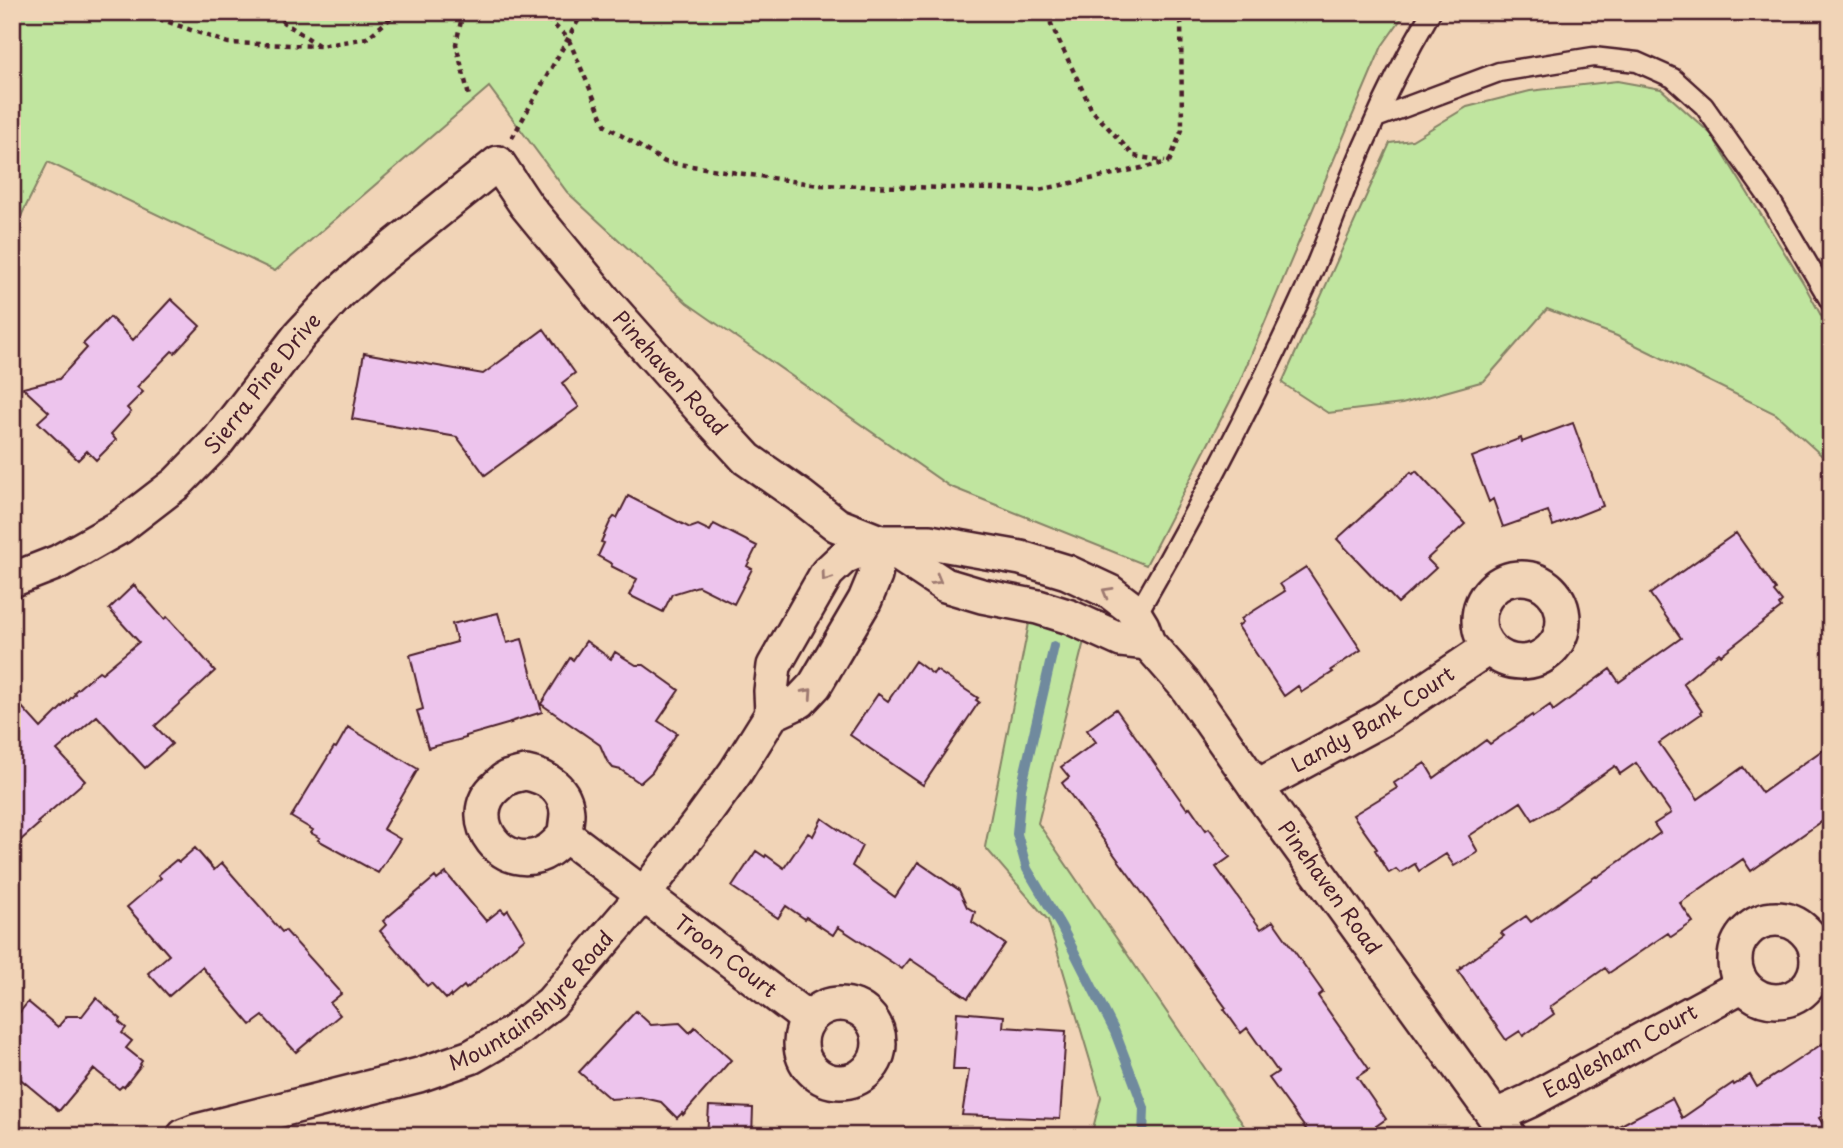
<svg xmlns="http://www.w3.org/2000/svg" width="1843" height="1148" font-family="'Playpen Sans',sans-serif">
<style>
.green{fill:#c0e59f;stroke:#858265;stroke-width:2}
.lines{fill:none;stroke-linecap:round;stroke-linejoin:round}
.stream{stroke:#708a9e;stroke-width:10}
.building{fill:#edc4ed;stroke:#4a1f2b;stroke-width:2}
.service-casing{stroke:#4a1f2b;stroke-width:23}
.minor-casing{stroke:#4a1f2b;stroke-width:38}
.path{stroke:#4a1f2b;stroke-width:4.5;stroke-dasharray:5 5;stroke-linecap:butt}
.service{stroke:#f1d4b7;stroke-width:18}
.minor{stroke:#f1d4b7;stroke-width:33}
.oneway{stroke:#9e7a71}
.labels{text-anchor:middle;stroke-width:5;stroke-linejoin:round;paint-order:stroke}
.street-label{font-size:21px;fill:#4a1f2b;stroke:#f1d4b7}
</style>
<rect width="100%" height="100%" fill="#f1d4b7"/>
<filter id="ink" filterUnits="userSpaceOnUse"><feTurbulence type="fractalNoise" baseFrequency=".0143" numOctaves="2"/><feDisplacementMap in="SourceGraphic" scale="14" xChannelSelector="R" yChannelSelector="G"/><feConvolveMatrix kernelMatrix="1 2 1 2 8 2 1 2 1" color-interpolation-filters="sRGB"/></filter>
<g filter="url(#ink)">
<path class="green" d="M12,12H1406L1382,46L1237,388L1146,565L949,486L687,303L567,192L489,87L275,271L48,162L12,234Z
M1617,81L1661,89L1711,134L1804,284L1831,334V464L1776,414L1617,336L1547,309L1484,381L1402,404L1328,413L1282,383L1390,143L1412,140L1467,107L1530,91Z
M1030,618L1084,641L1038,823L1251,1136H1091L1101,1097L1048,920L985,847Z"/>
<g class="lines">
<path class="stream" d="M1054,646L1021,789L1017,834L1027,869L1061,926L1115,1032L1144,1108L1143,1136"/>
</g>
<path class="building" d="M171,299L200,326L175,353L172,351L137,387L143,392L127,408L131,412L111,434L116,440L96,460L87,451L78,460L38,422L49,412L23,388L59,379L87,348L83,344L110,317L133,340Z
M544,329L575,373L562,383L579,407L485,475L457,437L352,419L364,353L483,374Z
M1573,423L1603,506L1553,526L1548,511L1503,527L1493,499L1489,502L1472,457L1521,438L1522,442Z
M1416,471L1465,524L1427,559L1436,568L1398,603L1337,539L1411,472L1413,474Z
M628,496L690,528L698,525L710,531L714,524L757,546L747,566L752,569L734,604L698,586L672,594L663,612L629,595L637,579L611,566L612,564L598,556L604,543L601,542L610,522L614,517L617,518Z
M1736,533L1776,590L1774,592L1782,602L1779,605L1781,608L1721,655L1719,653L1683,683L1702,711L1700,712L1701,714L1659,743L1698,799L1743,767L1762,793L1831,744V815L1751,871L1743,859L1680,903L1693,922L1671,937L1668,933L1609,973L1605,968L1550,1007L1554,1014L1523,1036L1520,1031L1506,1040L1458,971L1462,968L1461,967L1504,936L1501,933L1526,916L1531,922L1596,876L1597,877L1660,833L1654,824L1671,813L1636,763L1620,774L1615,766L1558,806L1533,820L1521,802L1469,836L1478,852L1454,866L1446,854L1419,871L1415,864L1400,873L1396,869L1389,873L1375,850L1377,849L1353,815L1397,788L1394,783L1425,763L1434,778L1486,740L1490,744L1532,715L1533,717L1550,705L1553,711L1610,669L1619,682L1681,638L1650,594Z
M1306,567L1361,650L1331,670L1333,672L1302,692L1298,686L1284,696L1238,626L1243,622L1241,619L1285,591L1280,584Z
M134,585L164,619L167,617L190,642L215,671L155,726L172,744L145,768L97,716L57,750L85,781L38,822L39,824L12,848V696L41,728L75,694L74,692L99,671L102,673L139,642L109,609Z
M498,613L507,643L522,639L542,712L510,722L511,723L466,736V738L428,748L417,711L423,709L410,655L457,642L452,624Z
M586,641L611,659L615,652L636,665H644L679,690L658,721L677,733L652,772L640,783L621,770L613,768L607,761L600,745L541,704L570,658L573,660Z
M915,661L933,674L936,670L978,698L976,700L979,702L923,785L850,735L878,694L888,701Z
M1116,709L1187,809L1190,807L1206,830L1209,828L1230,857L1216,867L1261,929L1273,921L1323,992L1318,996L1369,1069L1357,1077L1386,1119L1362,1136H1311L1269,1078L1278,1072L1247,1028L1241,1033L1224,1009L1226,1008L1062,783L1069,777L1061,767L1096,742L1087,730Z
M348,727L418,769L383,829L400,839L378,873L318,840L320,838L311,833L313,830L291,817L334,747L336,748Z
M822,818L862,846L852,866L895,897L918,862L959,890L967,907L975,912L972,922L1005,944L968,998L910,959L902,969L838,927L833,935L806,917L805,919L786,906L778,918L732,887L756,851L765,857L766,855L784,868L808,833L813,836Z
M195,848L214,870L222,863L282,932L285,930L339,990L341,994L330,1003L340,1015L296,1052L263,1016L251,1025L202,967L169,996L148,973L169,955L127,907L161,878L158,875L176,860L179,862Z
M446,873L486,921L501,909L505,913L508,910L525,938L466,989L464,986L451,997L450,995L446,999L431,983L427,986L380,931L386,925L383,921L435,877L437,880Z
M96,998L121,1019L119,1022L126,1028L122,1033L132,1041L126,1048L142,1061L140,1064L141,1065L124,1087L122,1086L119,1089L94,1069L59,1111L12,1072V1022L28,1002L58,1027L67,1016H82Z
M636,1011L651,1025L680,1023L690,1033L695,1027L731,1060L683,1115L682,1113L677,1118L661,1102L640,1097L610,1099L579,1072Z
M957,1012L1004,1016L1003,1027L1066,1031L1060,1119L962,1115L969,1070H953Z
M1831,1038V1110L1819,1118L1831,1136H1600L1672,1098L1682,1118L1733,1083L1734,1085L1750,1075L1757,1087Z
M709,1106L753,1108L752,1136H707Z"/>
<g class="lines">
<defs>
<path id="service" d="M1376,118L1499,72L1593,57L1637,62L1673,78L1704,106L1773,204L1831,303
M1136,616C1198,509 1255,400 1306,287C1328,239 1344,188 1366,140C1385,96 1407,53 1431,12"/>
<g id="minor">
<circle cx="1521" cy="620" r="42"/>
<path id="s1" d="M12,580L58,562L120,527L177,483L218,441L300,335L338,294L366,269L498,163L526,205L605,301L700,408L747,459L800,496L837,525L880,542L945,585L982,596L1038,607L1070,617L1121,640L1148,643"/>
<path id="s2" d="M772,714L771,691L774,666L827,573L844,557L880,542H930L1021,558L1067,572L1110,592L1131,608L1142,626L1148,643L1185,685L1256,787L1509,1136"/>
<path d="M526,773C547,777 566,789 567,813C567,820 565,828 565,835C560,840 555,846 549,850C505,879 459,818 497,786C501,782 505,778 510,777C515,775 521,774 526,773Z"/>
<path id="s3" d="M1256,787L1384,718L1488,648"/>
<path id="s4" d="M565,835L808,1019"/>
<circle cx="1776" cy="960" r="41"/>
<circle cx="840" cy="1043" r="39"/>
<path id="s5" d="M1496,1116L1529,1101L1743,985"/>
<path id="s6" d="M184,1136L197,1131L419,1075L471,1057L511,1034L551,1003L644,894L703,817L735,773L772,714L800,701L815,685L865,600L875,576L880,542"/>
</g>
</defs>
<use href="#service" class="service-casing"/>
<use href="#minor" class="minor-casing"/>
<path class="path" d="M140,12L228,43L320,46
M276,12L283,22L320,46L367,38L398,12
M463,12L456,44L469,96
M540,12L568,38L606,126L665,162L818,185L1039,190L1169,162
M1050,12L1051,24L1092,110L1134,156L1165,161
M512,138L583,12
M1169,162L1182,130L1181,12"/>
<use href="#service" class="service"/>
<use href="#minor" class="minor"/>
</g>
<defs><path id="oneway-chevron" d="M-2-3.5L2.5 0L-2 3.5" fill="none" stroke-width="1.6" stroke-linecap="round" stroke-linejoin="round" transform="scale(1.75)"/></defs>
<g class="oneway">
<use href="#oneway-chevron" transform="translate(826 577) rotate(126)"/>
<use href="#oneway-chevron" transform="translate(937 580) rotate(30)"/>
<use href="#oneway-chevron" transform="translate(1107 592) rotate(-150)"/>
<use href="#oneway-chevron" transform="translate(808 693) rotate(-48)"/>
</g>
</g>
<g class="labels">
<g class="street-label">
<text dy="7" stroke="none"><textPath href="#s1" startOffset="920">Pinehaven Road</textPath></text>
<text dy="7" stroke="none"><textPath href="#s1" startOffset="324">Sierra Pine Drive</textPath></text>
<text dy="7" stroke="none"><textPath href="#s3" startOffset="135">Landy Bank Court</textPath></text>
<text dy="7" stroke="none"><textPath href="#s2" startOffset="826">Pinehaven Road</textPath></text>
<text dy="7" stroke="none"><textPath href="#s4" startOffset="201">Troon Court</textPath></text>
<text dy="7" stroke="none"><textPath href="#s6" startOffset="380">Mountainshyre Road</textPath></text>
<text dy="7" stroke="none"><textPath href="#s5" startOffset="140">Eaglesham Court</textPath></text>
</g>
</g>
<rect width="1843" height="1148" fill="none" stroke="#f1d4b7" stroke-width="42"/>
<rect x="21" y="21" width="1801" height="1106" fill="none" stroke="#4a1f2b" stroke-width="2.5" filter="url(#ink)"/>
</svg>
